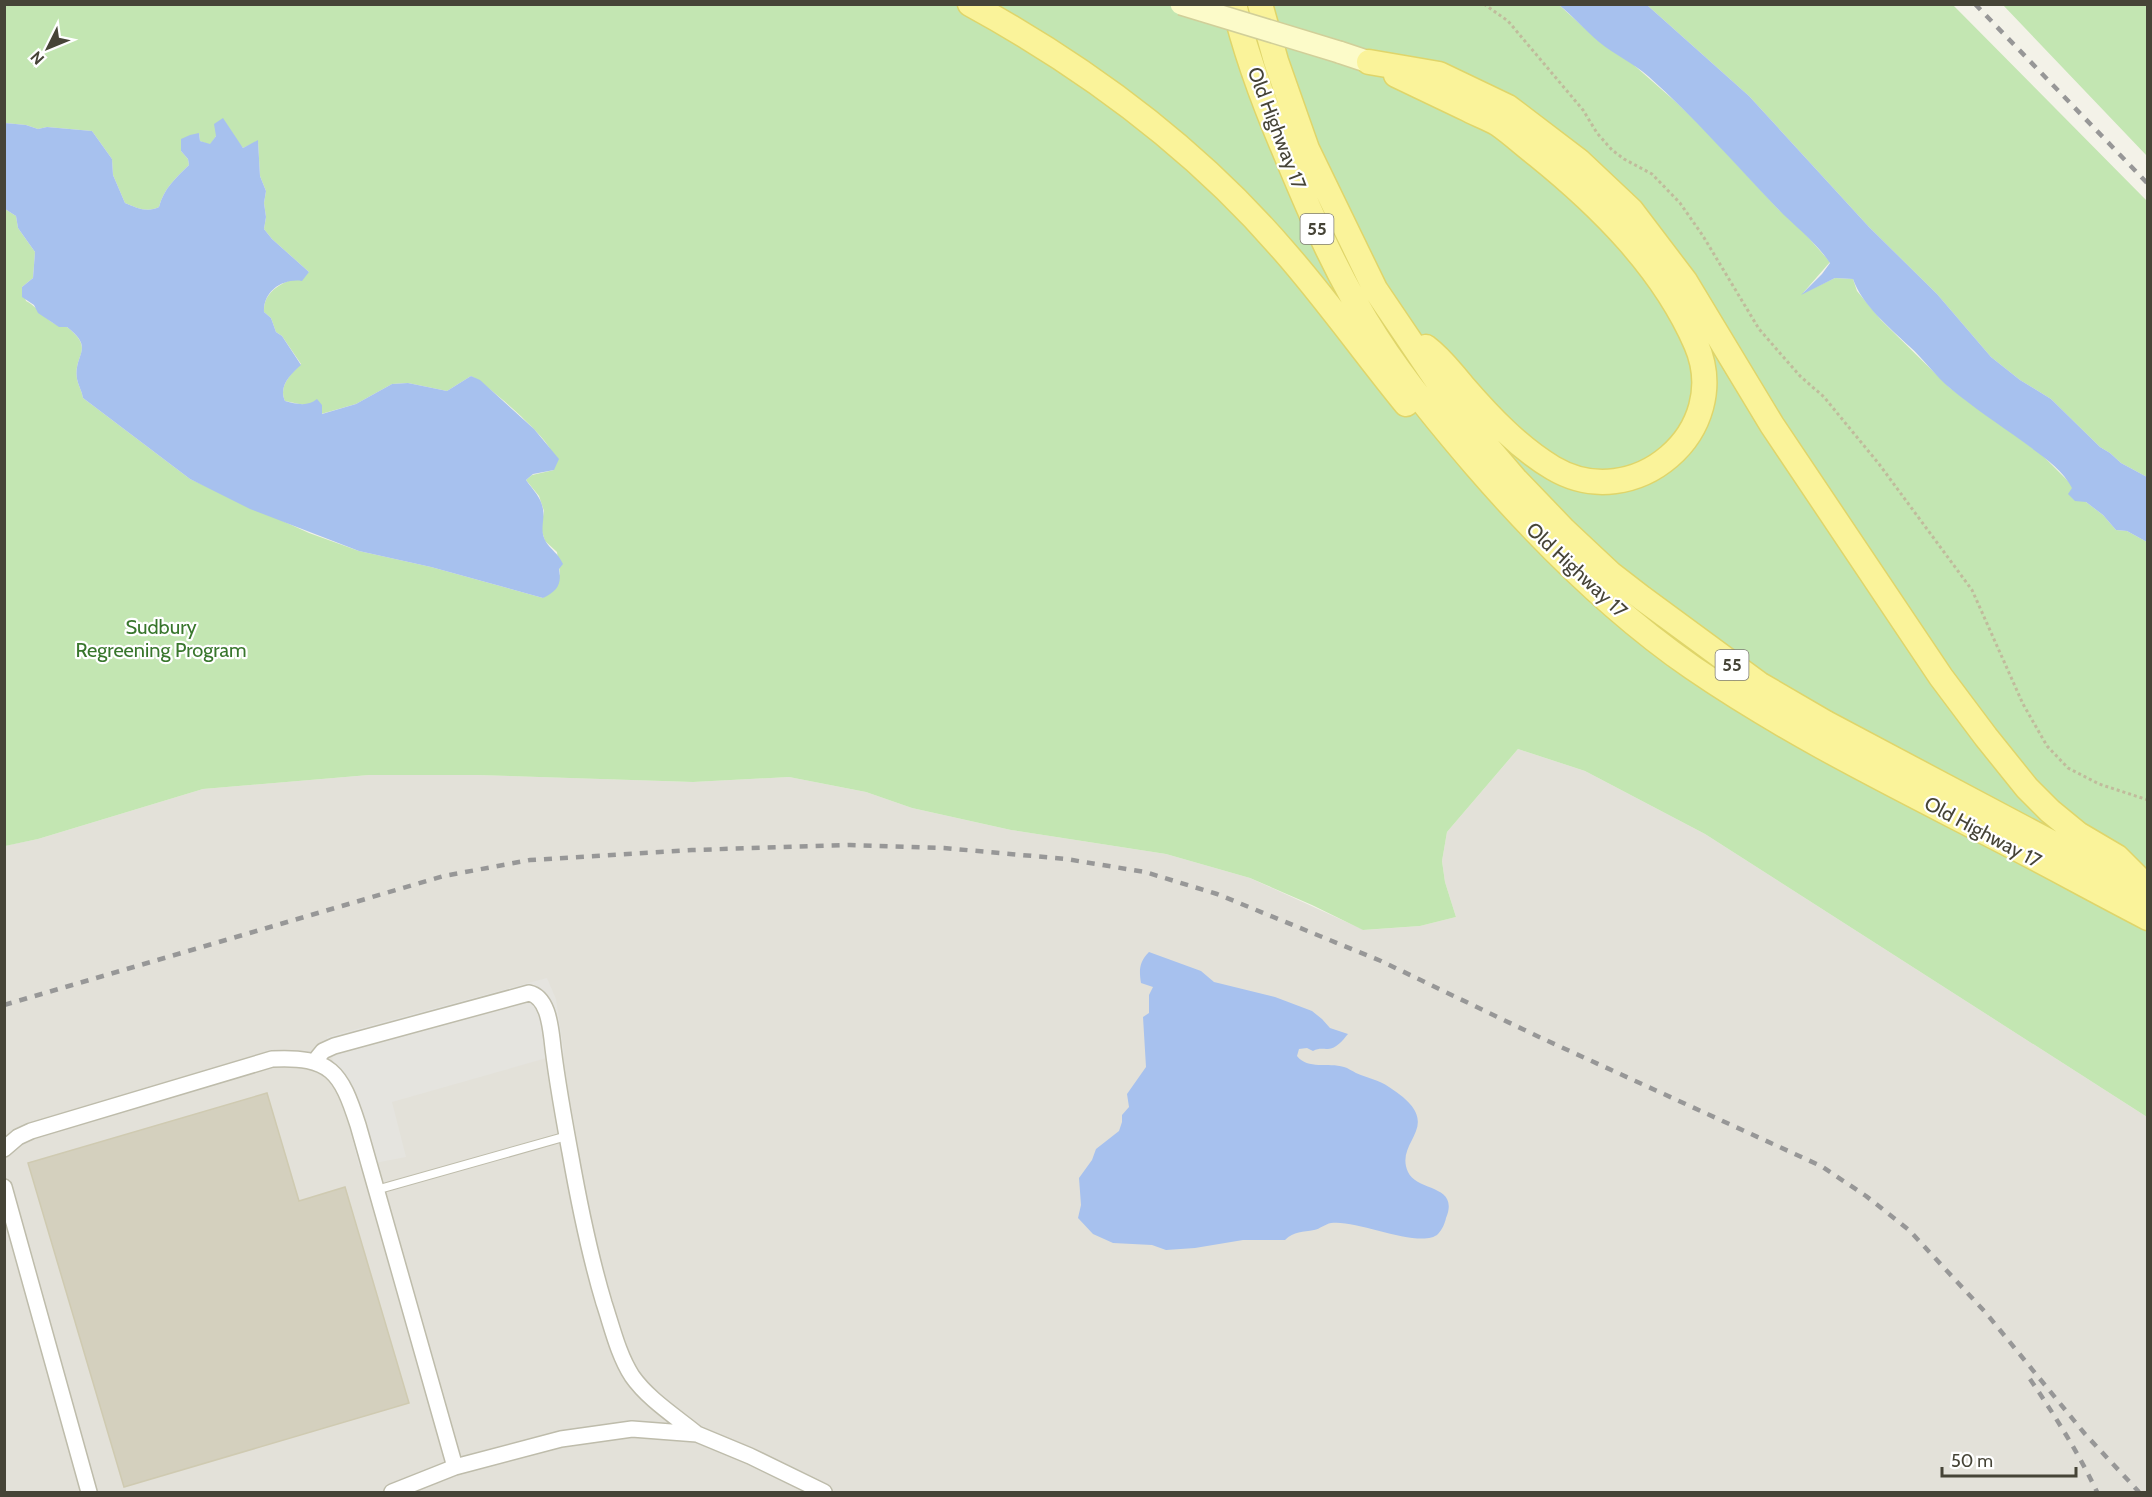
<svg xmlns="http://www.w3.org/2000/svg" width="2152" height="1497" font-family="Cabin,sans-serif">
<style>
.industrial{fill:#e3e1d9}
.green{fill:#c3e6b2}
.parking{fill:#e5e4df}
.water{fill:#a7c1ee}
.building{fill:#d4d0be;stroke:#cfcab1;stroke-width:1.5}
.lines{fill:none;stroke-linecap:round;stroke-linejoin:round}
.lane-casing{stroke:#bebcab;stroke-width:10}
.street-casing{stroke:#bebcab;stroke-width:18}
.secondary-casing{stroke:#d1cf99;stroke-width:24}
.primary-casing{stroke:#dfd56a;stroke-width:27}
.path{stroke:#c0bb9c;stroke-width:3;stroke-dasharray:3 3;stroke-linecap:butt}
.lane{stroke:#fff;stroke-width:8}
.street{stroke:#fff;stroke-width:15}
.secondary{stroke:#fcfbc9;stroke-width:21}
.primary{stroke:#faf39a;stroke-width:24}
.rail{stroke:#979797;stroke-width:4.5;stroke-dasharray:8 8;stroke-linecap:butt}
.secondary-bridge-casing{stroke:#d1cf99;stroke-width:24;stroke-linecap:butt}
.secondary-bridge{stroke:#fcfbc9;stroke-width:21}
.labels{text-anchor:middle;stroke-width:4.5;stroke-linejoin:round;paint-order:stroke}
.shield{fill:#fff;stroke:#7e7c73;stroke-width:1.5}
.shield-label{font-size:18px;font-weight:bold;fill:#464437}
.street-label{font-size:20px;fill:#464437;stroke:#fff}
.park-label{font-size:20px;fill:#38762c;stroke:#fff}
</style>
<rect width="100%" height="100%" fill="#f3f2e8"/>
<path class="industrial" d="M1518,749L1585,771L1705,834L2147,1117V1492H5L4,846L38,839L203,789L369,775H477L693,782L789,777L866,792L912,808L1011,830L1166,854L1250,878L1364,930L1420,926L1456,917L1445,882L1442,861L1447,832Z"/>
<path class="green" d="M5,5H1232L1375,338L1634,625L2147,920V1117L1705,834L1585,771L1518,749L1447,832L1442,861L1445,882L1456,917L1420,926L1363,930L1312,905L1250,878L1166,854L1011,830L912,808L866,792L789,777L693,782L477,775H369L203,789L38,839L5,846V209L16,216L18,228L35,252L33,278L22,287L26,301C41,309 48,326 67,327C96,350 73,354 77,379C78,385 82,391 83,398L190,479L309,533L359,551L431,567L543,598L560,574L557,552L545,541L541,528L544,511L539,496L526,480L532,475L554,470C553,463 552,453 549,447C540,431 487,384 471,376L447,391L408,383L392,384L356,404L321,414L312,404L304,405L285,401C278,386 291,374 301,364L282,336L276,332L271,318L264,312C263,286 291,281 309,272L272,239L264,229L266,217L264,203L266,191L260,176L258,141L243,148L237,141L216,136L210,145L200,141L199,133L181,151L188,159L189,165C175,179 164,188 159,207C147,213 137,208 125,203L113,175L112,159L92,131L47,127L38,129L26,125L5,123Z
M1261,5H1559L1600,42L1627,59L1677,103L1706,131L1778,209L1799,227L1830,262L1803,293L1835,278L1853,279L1857,291L1881,320L1950,388L2041,454L2068,481L2086,502L2103,515L2116,530L2127,531L2147,542V892L1827,722L1566,529L1376,289Z
M1647,5H1953L2147,201V477L2121,463L2110,453L2100,447L2051,399L2020,380L1991,357L1937,294L1869,227L1749,96Z
M2003,5H2147V156Z"/>
<path class="parking" d="M547,978L556,999L564,1053L392,1102L406,1157L359,1166L327,1037Z"/>
<path class="water" d="M1559,5H1647L1749,96L1869,227L1937,294L1991,357L2020,380L2051,399L2100,447L2110,453L2121,463L2147,477V542L2127,531L2116,530L2103,515L2086,502L2075,501L2068,494L2072,488C2062,468 2039,454 2022,441C1998,424 1973,407 1951,389C1935,376 1924,359 1909,346C1889,327 1862,305 1853,279L1835,278L1801,295L1822,274L1830,263C1815,241 1794,226 1776,207C1734,163 1694,117 1648,76C1633,63 1615,55 1599,42C1585,30 1573,16 1559,5Z
M223,118L243,148L258,140L260,176L266,191L264,203L266,217L264,229L272,239L309,272L302,281C283,278 263,291 264,312L271,318L276,332L282,336L301,365C291,374 278,386 285,401C297,404 307,407 317,399L322,405V414L356,404L392,384L408,383L447,391L471,376L480,380L534,429L559,459L554,470L533,474L526,480C533,490 541,497 543,509C545,521 539,530 546,542C551,550 558,553 563,564L559,569C562,585 557,591 543,598L431,567L359,551L250,509L190,479L83,398C82,391 78,385 77,379C73,354 96,349 67,327H59L38,313L34,305L22,297V287L33,278L35,252L18,228L16,216L5,209V123L26,125L38,129L47,127L92,131L112,159L113,175L125,203C137,208 147,213 159,207C164,188 175,179 189,165L188,159L181,151V139L190,135L199,133L200,141L210,144L216,136L214,124Z
M1149,952L1201,971L1214,982L1275,997L1312,1011L1322,1019L1330,1028L1348,1034C1343,1040 1336,1049 1328,1049C1321,1049 1319,1048 1313,1051L1307,1048L1299,1049L1297,1056C1308,1070 1328,1062 1344,1067C1348,1068 1352,1071 1356,1073C1367,1078 1379,1080 1389,1087C1450,1126 1393,1139 1408,1172C1417,1192 1460,1184 1446,1218C1445,1223 1442,1230 1438,1234C1421,1250 1357,1219 1331,1223C1325,1224 1320,1229 1314,1230C1303,1232 1294,1231 1285,1240H1243L1195,1248L1166,1250L1152,1245L1113,1243L1093,1234L1078,1218L1081,1205L1079,1178L1092,1160L1096,1149L1119,1131L1122,1122V1115L1129,1107L1127,1094L1146,1067L1143,1017L1149,1013V995L1153,987L1141,983C1139,970 1139,962 1149,952Z"/>
<path class="building" d="M267,1093L299,1201L345,1187L409,1403L124,1487L28,1163Z"/>
<g class="lines">
<defs>
<path id="lane" d="M376,1190L567,1136"/>
<path id="street" d="M314,1062L323,1051L334,1046L529,993C547,997 550,1023 552,1039C556,1077 563,1114 570,1152C579,1203 589,1253 604,1303C612,1327 618,1354 632,1376C648,1399 675,1416 697,1434
M4,1149L18,1137L31,1131L272,1059C331,1056 341,1072 358,1125L455,1467
M4,1187L89,1492
M392,1492L455,1467L561,1439L632,1429L697,1434L750,1456L824,1492"/>
<path id="secondary" d="M1339,52L1369,62"/>
<path id="primary" d="M970,4C1087,68 1197,150 1284,251C1327,300 1365,354 1406,404
M1234,4C1246,57 1266,108 1287,157C1313,220 1340,281 1377,338C1406,383 1441,425 1476,466C1540,540 1612,612 1693,668C1782,729 1878,777 1975,827C2033,856 2090,888 2148,918
M1260,4L1276,61L1307,149L1375,289L1446,394L1480,438L1515,479L1564,530L1611,574L1642,598L1759,684L1826,723L2148,894
M1369,62L1439,74L1508,107L1579,161L1631,210L1685,281L1772,425L1941,677L1986,737L2027,788L2050,811L2078,834L2117,857L2142,882
M1396,75C1419,86 1442,97 1465,108C1476,114 1488,118 1498,124C1511,133 1524,145 1537,155C1600,206 1663,268 1696,344C1734,431 1634,516 1553,468C1519,448 1489,416 1463,386C1450,371 1442,359 1426,347"/>
</defs>
<use href="#lane" class="lane-casing"/>
<use href="#street" class="street-casing"/>
<use href="#secondary" class="secondary-casing"/>
<use href="#primary" class="primary-casing"/>
<path class="path" d="M1484,4L1508,21L1583,110L1597,133L1612,150L1624,159L1652,174L1680,203L1703,236L1759,329L1800,376L1824,397L1879,464L1972,590L2023,704L2047,746L2068,768L2099,784L2148,800"/>
<use href="#lane" class="lane"/>
<use href="#street" class="street"/>
<use href="#secondary" class="secondary"/>
<use href="#primary" class="primary"/>
<path class="rail" d="M1975,4L2148,184
M4,1005L444,876L530,860L692,850L850,845L944,848L1066,859L1145,872L1217,894L1381,961L1537,1036L1821,1166L1866,1196L1909,1230L1986,1313L2085,1434L2139,1492
M2030,1379C2055,1416 2078,1452 2097,1492"/>
<defs>
<path id="secondary-bridge" d="M1181,4L1339,52"/>
</defs>
<use href="#secondary-bridge" class="secondary-bridge-casing"/>
<use href="#secondary-bridge" class="secondary-bridge"/>
</g>
<g class="labels">
<g class="shield">
<rect x="1300.5" y="214" width="33" height="30" rx="4.5"/>
<rect x="1715.5" y="650" width="33" height="30" rx="4.5"/>
</g>
<g class="shield-label">
<text x="1317" y="235">55</text>
<text x="1732" y="671">55</text>
</g>
<g class="street-label">
<text transform="translate(1277 128) rotate(69)" y="7">Old Highway 17</text>
<text transform="translate(1577 570) rotate(43)" y="7">Old Highway 17</text>
<text transform="translate(1983 832) rotate(28)" y="7">Old Highway 17</text>
</g>
<g class="park-label">
<text x="161" y="634">Sudbury<tspan x="161" dy="23">Regreening Program</tspan></text>
</g>
</g>
<rect width="2152" height="1497" fill="none" stroke="#464437" stroke-width="12"/>
<g transform="translate(48 48) rotate(227)" stroke="#ffffff" stroke-width="4.5" paint-order="stroke">
<path d="M0-4.5L10 22L0 15L-10 22Z" fill="#464437"/>
<text y="-9" font-size="16" font-weight="bold" text-anchor="middle" fill="#464437">N</text>
</g>
<path d="M1942 1467v9h134v-9" fill="none" stroke="#464437" stroke-width="3"/>
<text x="1951" y="1467" font-size="18" fill="#464437" stroke="#ffffff" stroke-width="4.5" paint-order="stroke">50 m</text>
</svg>
